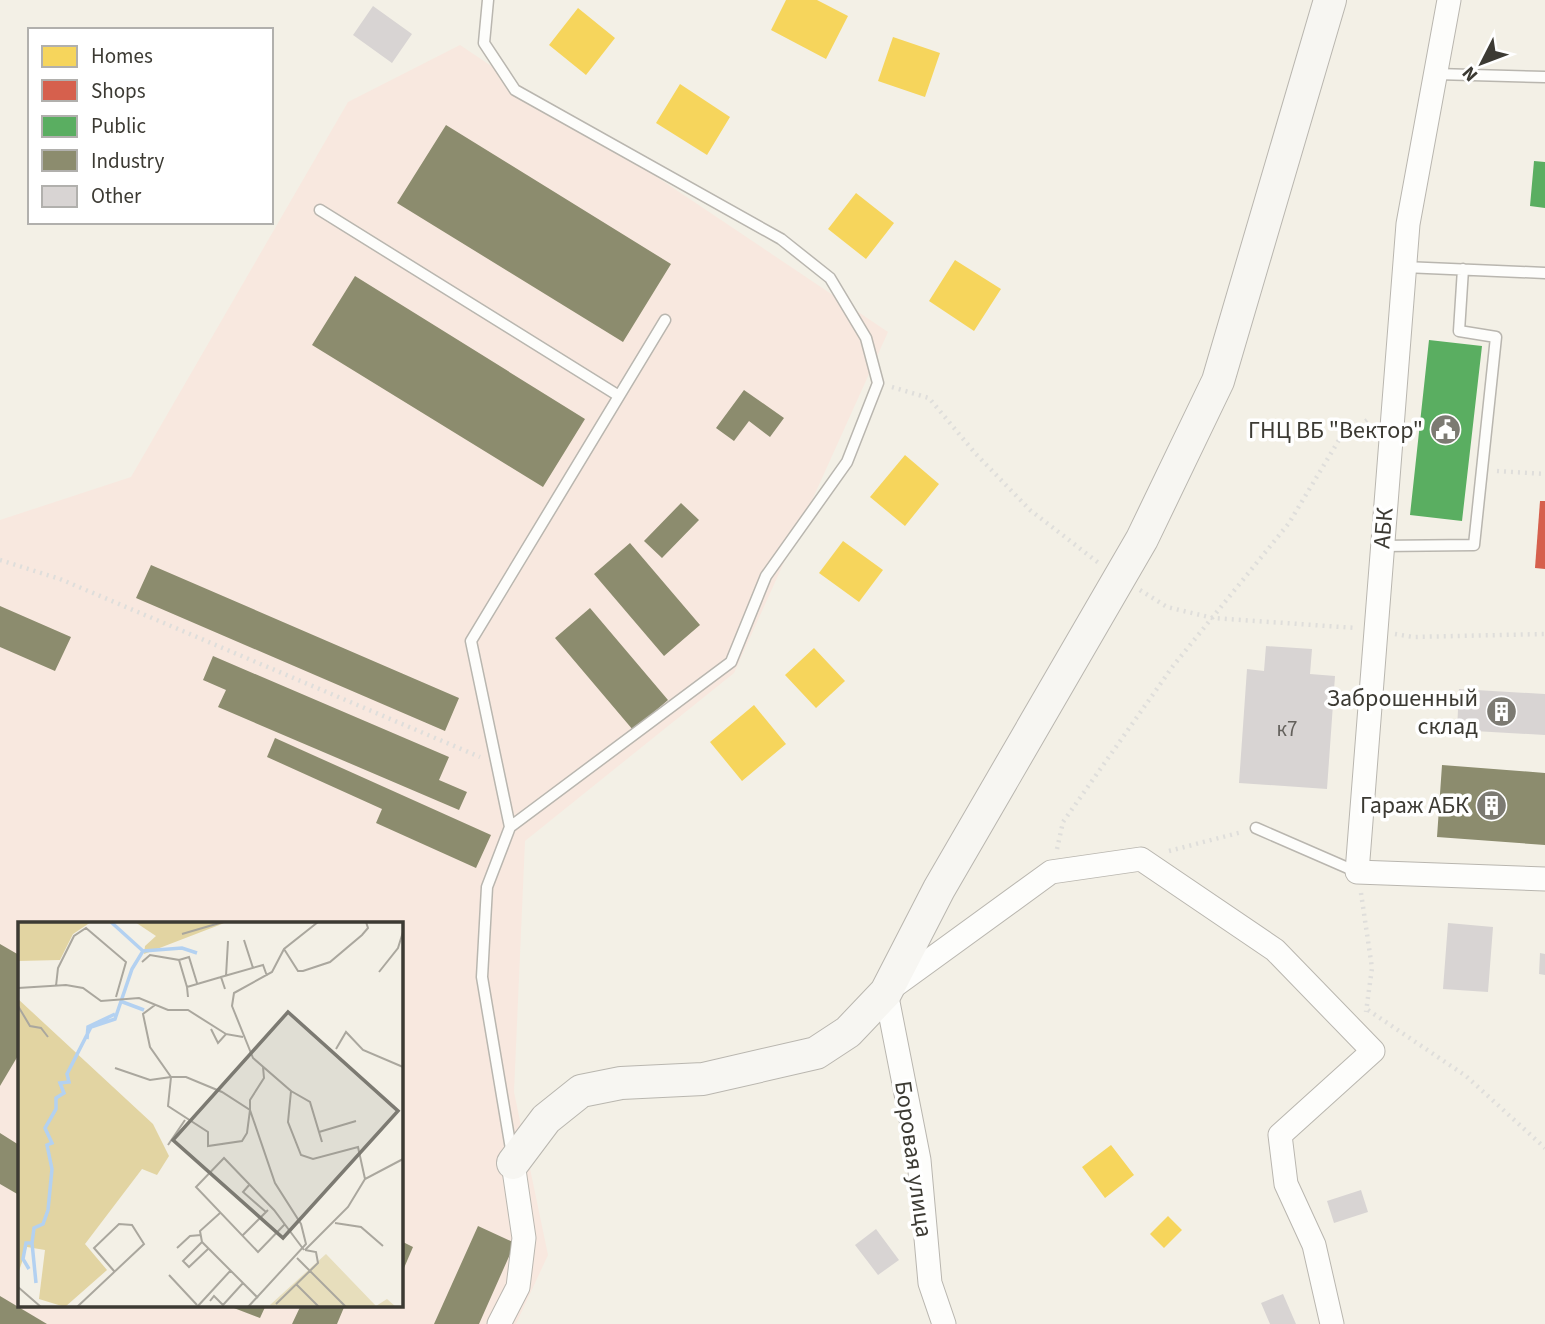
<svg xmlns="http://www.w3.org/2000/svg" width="1545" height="1324" font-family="'Source Sans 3',sans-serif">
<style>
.industrial{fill:#f8e8df;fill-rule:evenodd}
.homes{fill:#f6d55c}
.shops{fill:#d6604d}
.public{fill:#5aae61}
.industry{fill:#8c8c6e}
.building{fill:#d8d4d3}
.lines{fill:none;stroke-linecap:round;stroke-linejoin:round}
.lane-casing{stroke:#b9b6af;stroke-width:13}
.street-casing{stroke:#b9b6af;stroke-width:25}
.secondary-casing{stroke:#b9b6af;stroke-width:34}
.path{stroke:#dfdedb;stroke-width:4.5;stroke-dasharray:2 5;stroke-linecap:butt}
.lane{stroke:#fdfdfb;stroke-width:10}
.street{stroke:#fdfdfb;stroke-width:23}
.secondary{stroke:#f7f6f2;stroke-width:32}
.labels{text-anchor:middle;stroke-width:7;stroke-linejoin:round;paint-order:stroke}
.number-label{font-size:21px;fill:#63605b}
.poi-label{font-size:24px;fill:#3c3a33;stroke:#fff;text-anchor:end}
.street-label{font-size:24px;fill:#3c3a33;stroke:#fff}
.inset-river{fill:none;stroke:#b3d1f1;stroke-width:3.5}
.inset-road{fill:none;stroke:#aaa79e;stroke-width:2}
.view{fill:#7c7a72;fill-opacity:0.15;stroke:#7c7a72;stroke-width:3.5}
.inset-edge{fill:none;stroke:#3c3a33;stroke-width:3.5}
</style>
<rect width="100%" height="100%" fill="#f3f0e6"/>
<path class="industrial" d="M460,45L888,332L734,673L525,841L514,1092L548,1255L516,1324H0V520L131,477L348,102ZM19,923H401V1305H19Z"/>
<path class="homes" d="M786,0H817L848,16L826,59L771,30Z
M578,8L615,38L586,75L549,45Z
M893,37L940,53L925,97L878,81Z
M680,84L730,117L707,155L656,123Z
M856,193L894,223L866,259L828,229Z
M955,260L1001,289L974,331L929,301Z
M905,455L939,484L905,526L870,497Z
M843,541L883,570L859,602L819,573Z
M814,648L845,681L816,708L785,675Z
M754,705L786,744L742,781L710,742Z
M1111,1145L1134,1175L1105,1198L1082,1167Z
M1168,1216L1182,1230L1164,1248L1150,1234Z"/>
<path class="shops" d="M1540,501H1545V569L1535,568Z"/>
<path class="public" d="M1534,161L1545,162V208L1530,206Z
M1429,340L1482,346L1462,521L1410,515Z"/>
<path class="industry" d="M446,125L671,264L623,342L397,203Z
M355,276L585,419L543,487L312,345Z
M744,390L784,418L770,437L749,421L734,441L716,428Z
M681,503L699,520L662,558L644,541Z
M630,543L700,625L664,656L594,574Z
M151,565L459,698L445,731L136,598Z
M0,606L71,637L55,671L0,647Z
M590,608L668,700L633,730L555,638Z
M213,656L449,757L439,780L467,792L459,810L218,707L226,690L203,680Z
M275,738L491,835L476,868L376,823L382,809L267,757Z
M1442,765L1545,773V845L1437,837Z
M0,944L19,955V1054L0,1086Z
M0,1133L19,1145V1195L0,1184Z
M478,1226L515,1243L479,1324H434Z
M401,1241L413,1247L404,1268L401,1267Z
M0,1296L47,1324H0Z
M226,1305H266L260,1318Z
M301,1305H345L337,1324H292Z"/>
<path class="building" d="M373,6L412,34L392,63L353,35Z
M1266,646L1312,649L1310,674L1335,676L1327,789L1239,783L1247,669L1264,671Z
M1459,689L1545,694V735L1457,730Z
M1448,923L1493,927L1488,992L1443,989Z
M1540,953L1545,954V975L1539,974Z
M1361,1190L1368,1212L1334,1223L1327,1201Z
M876,1229L899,1260L878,1275L855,1245Z
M1283,1294L1296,1324H1270L1261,1303Z"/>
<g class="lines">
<defs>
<path id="lane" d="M488,0L484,43L515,90L781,239L830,278L866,338L878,383L847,462L766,576L731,662L510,827L487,887L482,977L512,1155
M1436,74L1545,77
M320,210L619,396
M1404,267L1545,273
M1381,546L1474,545L1496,337L1459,331L1463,269
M510,827L471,641L665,320
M1256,828L1357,872"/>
<path id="street" d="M1449,0L1408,224L1357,872L1545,879
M499,1324L518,1287L524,1238L513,1163
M944,1324L930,1283L919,1160L886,992L1051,872L1141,859L1275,950L1373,1051L1280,1135L1286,1184L1314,1245L1332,1324"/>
<path id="secondary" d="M513,1163L546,1119L581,1091L621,1083L703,1079L816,1053L848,1032L886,992L939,889L1142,539L1218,381L1330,0"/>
</defs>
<use href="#lane" class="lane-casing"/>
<use href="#street" class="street-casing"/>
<use href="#secondary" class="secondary-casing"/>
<path class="path" d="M892,387L929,398L975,453L1030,510L1100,564
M1497,471L1545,474
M0,560L60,579L480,757
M1140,590L1167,607L1213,618L1356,628
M1395,634L1413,637L1545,634
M1057,849L1063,822L1173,666L1289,523L1339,440L1370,418
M1169,851L1242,832
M1361,893L1372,968L1366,1012
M1368,1010L1466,1076L1545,1148"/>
<use href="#lane" class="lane"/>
<use href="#street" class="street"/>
<use href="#secondary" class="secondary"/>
</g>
<defs>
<symbol id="civic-disc" viewBox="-11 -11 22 22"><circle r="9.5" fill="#7c7a72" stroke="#fff"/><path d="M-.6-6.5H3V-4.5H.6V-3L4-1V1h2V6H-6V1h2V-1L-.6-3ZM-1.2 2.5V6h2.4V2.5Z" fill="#fff"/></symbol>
<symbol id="building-disc" viewBox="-11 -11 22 22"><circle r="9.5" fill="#7c7a72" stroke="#fff"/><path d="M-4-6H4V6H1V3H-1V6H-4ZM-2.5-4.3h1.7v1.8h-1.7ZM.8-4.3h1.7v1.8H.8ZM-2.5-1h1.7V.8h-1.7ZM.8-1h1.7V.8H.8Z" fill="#fff"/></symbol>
</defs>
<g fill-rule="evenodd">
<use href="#civic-disc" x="1428" y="412" width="35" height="35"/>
<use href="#building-disc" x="1484" y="694" width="35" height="35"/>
<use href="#building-disc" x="1474" y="788" width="35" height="35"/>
</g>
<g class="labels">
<g class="number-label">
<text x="1287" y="736">к7</text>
</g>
<g class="poi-label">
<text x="1423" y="438">ГНЦ ВБ "Вектор"</text>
<text x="1478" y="706">Заброшенный<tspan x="1478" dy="28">склад</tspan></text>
<text x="1469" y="813">Гараж АБК</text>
</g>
<g class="street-label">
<text transform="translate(1383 528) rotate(-85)" y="8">АБК</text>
<text transform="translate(914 1159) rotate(82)" y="8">Боровая улица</text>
</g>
</g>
<g transform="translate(18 922)">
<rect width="385" height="385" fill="#f3f0e6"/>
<path d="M308,332L358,384L369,377L378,385L252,383Z" fill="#e7debc"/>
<path d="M0,0H73L55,12L42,38L0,39ZM117,0H209L126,32L127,24L138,14ZM0,77L135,202L151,234L139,253L124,247L67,322L89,348L47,385L21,377L27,328L9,325L0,352Z" fill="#e2d4a2"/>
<path class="inset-river" d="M125,29L164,26L179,31M102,79L126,88M69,117L70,105L97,92M14,321L18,361M11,347L5,337L8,321H14L16,306L25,302L30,288L34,247L29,223L34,221L27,206L38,187V176L46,171L42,161L51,160L49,152L73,105L97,97L114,47L125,29L93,0"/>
<path class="inset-road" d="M300,0L266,27L254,50L216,71L214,84L235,136L273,169L270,200L283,233L295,237L340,225L347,257M164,12L205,0M226,18L235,46M266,27L280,49H285L312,40L344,13L350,6L348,0M161,38L171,35L179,61M124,40L132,33L161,38L169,65M361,50L380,26L385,10M208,54L210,19M38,64L40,46L56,14L68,6L108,40L98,75M0,66L48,63L65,66L83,79L121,76L150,88H170L208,112M207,67L203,55L245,43L249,54M170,75L169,65L203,55M0,84L12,104L23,106L30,115M193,107L200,121L208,112L225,115M318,127L328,110L345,128L385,145M97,146L132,158L153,155H168L204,170L232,188L229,211L224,219L190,224V210L150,184L153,155L132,125L125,92L137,83M273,169L292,180L304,220M301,210L338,199M150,223L167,198M232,262L225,270L248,290M317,301L343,305L365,324M267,302L240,330L178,265L206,236L256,288L286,328M224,314L250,288M184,320L182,309L202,291M159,326L172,314L183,313M190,327L171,345L165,339L184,320L240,376M287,328L330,285L347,257L385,237M279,336L328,385M151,353L179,383M278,362L301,385M0,365L23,385M192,379L196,374L205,383L225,361M258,382L300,341L298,330L287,328M59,385L126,322L114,303L101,302L76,326L96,349M179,385L213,348M230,385L288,322L283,302L257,261L232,188V178L246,156L245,145"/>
<path class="view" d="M270,90L380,189L265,316L155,218Z"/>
<rect width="385" height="385" class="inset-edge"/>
</g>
<rect x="28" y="28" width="245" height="196" fill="#ffffff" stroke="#b1b0ad" stroke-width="2"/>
<rect x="42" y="46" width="35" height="21" fill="#f6d55c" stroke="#b1b0ad" stroke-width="2"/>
<text x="91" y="63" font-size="21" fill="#3c3a33">Homes</text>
<rect x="42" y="80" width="35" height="21" fill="#d6604d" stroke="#b1b0ad" stroke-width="2"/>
<text x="91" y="98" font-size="21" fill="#3c3a33">Shops</text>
<rect x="42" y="116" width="35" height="21" fill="#5aae61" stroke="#b1b0ad" stroke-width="2"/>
<text x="91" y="133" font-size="21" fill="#3c3a33">Public</text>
<rect x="42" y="150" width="35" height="21" fill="#8c8c6e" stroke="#b1b0ad" stroke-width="2"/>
<text x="91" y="168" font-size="21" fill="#3c3a33">Industry</text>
<rect x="42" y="186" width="35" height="21" fill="#d8d4d3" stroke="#b1b0ad" stroke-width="2"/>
<text x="91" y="203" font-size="21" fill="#3c3a33">Other</text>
<g transform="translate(1482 63) rotate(228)" stroke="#ffffff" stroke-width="5" paint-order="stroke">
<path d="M0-5L12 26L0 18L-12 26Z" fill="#3c3a33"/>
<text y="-10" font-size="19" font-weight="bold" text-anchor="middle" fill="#3c3a33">N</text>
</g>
</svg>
